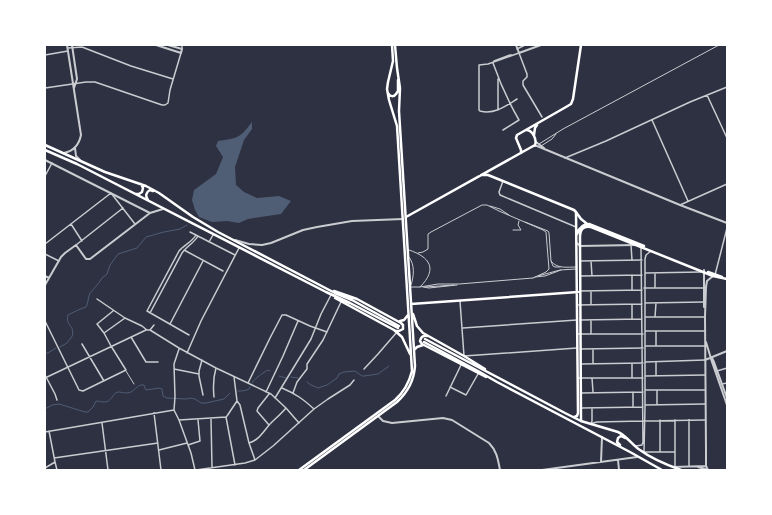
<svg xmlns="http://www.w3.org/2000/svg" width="772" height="515" font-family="Overpass,sans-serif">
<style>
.water{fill:#4f5d75}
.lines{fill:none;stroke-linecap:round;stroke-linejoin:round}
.stream{stroke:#4f5d75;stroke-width:1}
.service{stroke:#caccd0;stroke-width:1}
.minor{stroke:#caccd0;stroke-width:1.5}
.tertiary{stroke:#caccd0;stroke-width:2}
.secondary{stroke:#fff;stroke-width:2.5}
.primary{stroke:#fff;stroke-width:2.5}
</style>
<rect width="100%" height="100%" fill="#2d3142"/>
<path class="water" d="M252,122V129L244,140L235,167L236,185L244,192L257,198L279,196L291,201L281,214L248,219L239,223L227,221L212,222L199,217L195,210L192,200L194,190L216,174L223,157L216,146L218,141C238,138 240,138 252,122Z"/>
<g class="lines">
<path class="stream" d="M60,347L67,343L73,335L72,328C69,324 66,321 68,315L78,310L86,307L87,305L89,296L90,293L98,284L102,278L107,274L110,265L118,254L137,248L146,237L150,236L160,233L164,232L180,229L187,225
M45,353H48L56,348
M279,376L286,378
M291,377L298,378
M307,382L311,385L318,388L327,385L337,378L339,374L344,372L355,371L362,376H364L378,374L389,366
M252,383C254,379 264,372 268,370L270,371
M238,391C242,391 245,391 249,389L250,387
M45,409L52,405L59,404L85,412H88L93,407L96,401C98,401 101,402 103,402C112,403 112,393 118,392C122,392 126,394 131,392C136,389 138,384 144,385L145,388L146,390L160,388L162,389L163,396L167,398L186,399L190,398L195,399L201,403H206L224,399L230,393"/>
<path class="service" d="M539,144L563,129L719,45
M541,146L552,139L556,134
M490,206L500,209L509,215
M525,222L548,231L549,233L551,261C557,269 567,267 576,267
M513,230H521L518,225L519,221
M409,250C430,257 438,269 420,287H411
M418,253L423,252L428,249V234L431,232L482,205H487L499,211L543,230L546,232L549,269L546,272L533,278
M409,257C415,265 414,276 411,285
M551,261L553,266L555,267H560
M538,276L560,270L576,269
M535,277L545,276L561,270
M420,287L438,284H459L533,278
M423,287L429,288L457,285
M425,287L454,285
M126,371L134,384"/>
<path class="minor" d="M68,48L82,47L131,66L173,79
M182,49V45
M517,49L525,45
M45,55L68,51
M493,63C500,83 508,101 519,120L503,130
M493,63L494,61L510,55H512
M498,79V110
M45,88L86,82H95L162,105H165L168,103L170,90L181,53
M707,95L727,138
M517,99C506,106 494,115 480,111L479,110V65L488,64L519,53L527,74V77L523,81V85L542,117
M652,120L688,201
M565,158L606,141L690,102L727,87
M45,176L52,163
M503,181L499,192L500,195L576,227
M680,205L727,184
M71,224L82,241
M190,232L235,255
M209,242L213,235
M45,244L111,193L135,224
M76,245L123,208
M631,245L632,260
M184,250L223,271
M651,251L646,255L645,259V407L644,452H675
M45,254L59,261
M580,261L642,260
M591,261L592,276
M645,273L701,272
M655,273V288
M715,275L727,228
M580,276L642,275
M644,288H703
M632,290V275
M580,291L642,290
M97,299L125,318L142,326L147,330H150L179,348L216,368L271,394L286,408L299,423
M460,301L464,356L577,348
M645,303L704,302
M577,305L642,304
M591,305V291
M150,313L182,253C187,246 194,243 198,236
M645,317H705
M655,317L656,303
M632,319V305
M580,320L642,319
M591,320V334
M45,321L79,390L83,391L126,370L111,346L104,333L97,324L113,311
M170,324L203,261
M463,328L577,320
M150,330L154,325
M645,331H705
M656,332V346
M104,333L125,318
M577,334H643
M189,335L147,311L179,251C184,245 192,242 196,235
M131,337L146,362H158
M82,344L104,381
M645,346H705
M179,349L174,364L175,397L174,410L179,420L191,453L195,470
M581,349L643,348
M593,349V363
M187,353L201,321L239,248
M202,360L199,371V376L203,395
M645,362L705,360
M656,362V376
M581,364L643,363
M174,369L199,374
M364,369L378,354L397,332
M717,371L727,368
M45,375L55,394L57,400
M645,376L705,375
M234,377L237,401L240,405L249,443L255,460
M45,378L146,330
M578,378H643
M592,378L593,392
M632,378V364
M248,383L270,338L282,315H286L310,326L327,332
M722,384L727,383
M450,387L466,395L478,374
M282,388C296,394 303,399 314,409
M645,390H705
M266,392L283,356L298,321
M633,392V406
M293,393L297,382L307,369V364L323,340L341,302
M581,393L643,392
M446,396L461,365
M214,397C213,387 213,378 216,368
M275,398L311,339L321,314L331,295
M645,405L705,404
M657,405V391
M581,408L643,407
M154,413L161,470
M226,417L235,465
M211,419L212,467
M179,420L226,417L227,416L237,401
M675,420V466
M689,420V466
M102,423L108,470
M593,423L597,422L643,421H645L705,420
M591,424L592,421V408
M269,425L257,411L258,408L269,394
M49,431L55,462L57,470
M45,432L174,410
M249,443C259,440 263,432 270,424C275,419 281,414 286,408
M188,445L200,441L198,420
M636,446L642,445L643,442L641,247
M159,450L187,443
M660,452V420
M54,458L158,443
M45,468L55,462
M196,470L245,463L255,460L273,446L314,409L328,399L350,385L354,380
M708,470H717"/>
<path class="tertiary" d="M72,45L77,79L74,88
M156,45L181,53L182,49L168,45
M516,45L519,53L541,45
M536,142L544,148
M534,146H537L680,205L727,223
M75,148L76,156L80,160
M64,153C74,151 79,145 81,135L67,45
M45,160L150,213
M235,240L249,244L262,245L271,243L303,230L317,227L352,221L403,219
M577,243L580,246L635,245
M704,270V307
M45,276L49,278
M45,285L61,257L65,253L76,245L86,259H90L150,213L163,209
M706,342L712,362L727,405
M712,358L714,362L727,398
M705,360L727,351
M378,416L383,421L392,423L443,418L452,420L489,443C497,451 498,460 500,470
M618,460L619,470
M601,462L602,437
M673,467L706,466
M698,467L708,470
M542,470L637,457
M708,470L706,466V451L705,317L706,287L707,281L713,276"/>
<path class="secondary" d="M534,135L535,128L537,125
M521,153V150L516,138L517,135L566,107L571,104L573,99L581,45
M481,175H488L574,210L576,212L581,219L591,227L713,276L727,279
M406,217L535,145C537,140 533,130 526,130
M577,234C579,228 582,224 589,224L644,246
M708,272L722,277
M411,304L578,292
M574,417L577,416L578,413L576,212
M581,421L580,236C580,230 583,226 590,227"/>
<path class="primary" d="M388,93C390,97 394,97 396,94L398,91V80
M45,145L105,172L146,186L159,193L193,217L218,232L335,293L352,300L399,326
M45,150L77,164L326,292L350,303L398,328
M136,194H139L142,192L143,188L141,184
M148,200C145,196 146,192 150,190L153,191
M334,291L357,299L401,323L403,325V329L399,331H396
M335,298L394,330L402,337L410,354
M413,314L417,326L423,333L464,356L485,369
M400,321L404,320L408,315
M427,336C423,335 421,337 420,341L422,344L486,377
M425,339L565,413L581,421L618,432C627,436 632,445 640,450C652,459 667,465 681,470
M424,342L478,371L497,382L630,452L662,470
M414,350L417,347L423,345
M620,445L617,442L618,438L621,436L625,438
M299,470L395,400C404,392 409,383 412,371L397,126L389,100L387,89L388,82L393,61L392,45
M304,470L397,402C408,392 414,381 415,366L399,111L400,88L397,68L395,45"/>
</g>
<rect width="772" height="515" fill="none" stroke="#ffffff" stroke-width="92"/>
</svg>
